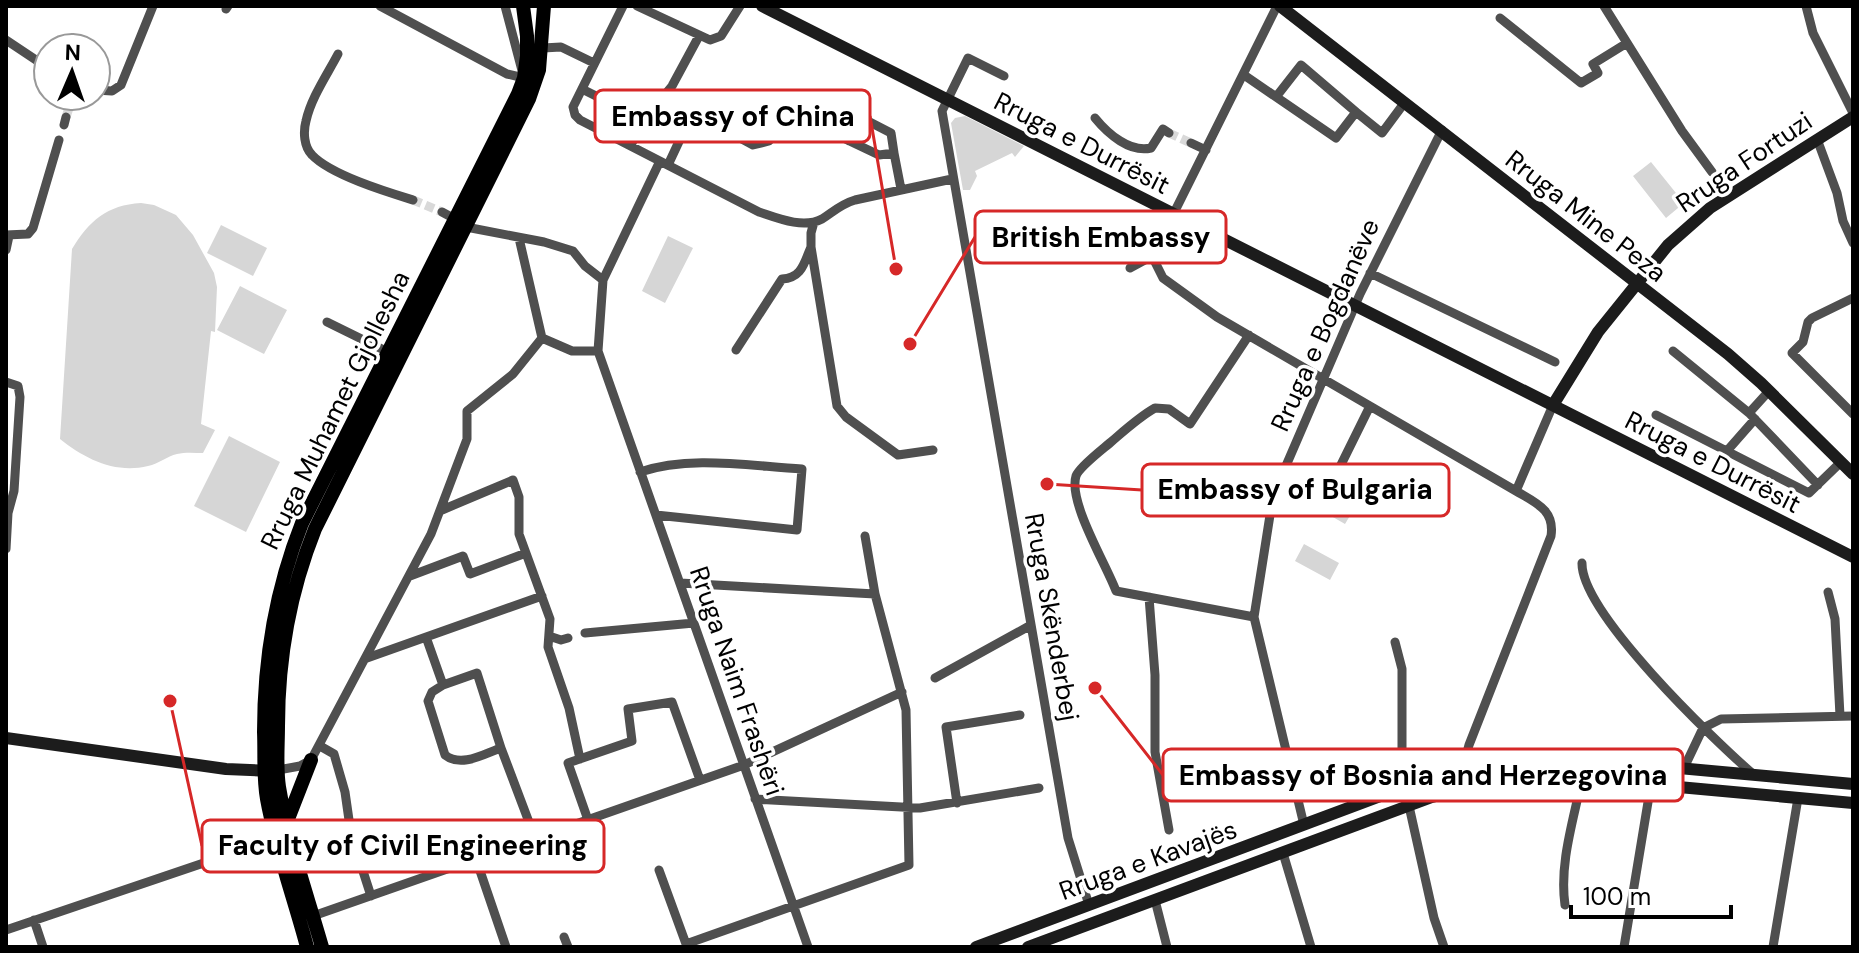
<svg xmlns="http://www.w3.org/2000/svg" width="1859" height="953" font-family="'DM Sans',sans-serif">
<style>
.green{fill:#d6d6d6}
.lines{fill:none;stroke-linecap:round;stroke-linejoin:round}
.street-tunnel{stroke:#d9d9d9;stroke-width:9;stroke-dasharray:9 4.5;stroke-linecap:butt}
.street{stroke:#4f4f4f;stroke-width:9}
.secondary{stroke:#1c1c1c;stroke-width:12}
.primary{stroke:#000;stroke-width:14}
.labels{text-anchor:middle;stroke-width:7;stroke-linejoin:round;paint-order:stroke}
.street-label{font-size:26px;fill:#000;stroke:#fff}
.leader{fill:none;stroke:#d62828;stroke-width:3}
.callout-dot{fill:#d62828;stroke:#fff;stroke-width:3}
.callout{fill:#fff;stroke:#d62828;stroke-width:3}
.callout-label{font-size:28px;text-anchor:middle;font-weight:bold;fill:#000}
</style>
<rect width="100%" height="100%" fill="#fff"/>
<path class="green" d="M965,116L1024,146L1015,157L1012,153L975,171L977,176L970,190H963L951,123L955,118Z
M1651,162L1684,203L1666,218L1633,176Z
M141,203L154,205L176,215L193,235L214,273L217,287L215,332L211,331L201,424L215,430L203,453C195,453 185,452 177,454C167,456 159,464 148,466C115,474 85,459 60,439L72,249C89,221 107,205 141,203Z
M221,225L267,248L253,276L207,253Z
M668,236L693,248L665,303L642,291Z
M240,286L287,310L264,354L217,330Z
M229,436L280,462L246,532L194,506Z
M1321,489L1354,509L1345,524L1312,505Z
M1304,544L1339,563L1330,580L1295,561Z"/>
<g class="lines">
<path class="street-tunnel" d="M66,117L73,96
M1169,133L1191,143
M413,200L442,212"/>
<path class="street" d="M380,6L507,74L524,78L505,6
M623,6L573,107L575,115L580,120L759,212C777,218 803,229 822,219C833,212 841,204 855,200L952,179
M637,6L710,40L721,36L740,6
M1277,6L1160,241L1154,260L1163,278L1217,317L1516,491C1536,503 1555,510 1551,536L1469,745L1463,767
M1604,6L1682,131L1712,172
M1806,6L1813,33L1853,113
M226,9L228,6
M1500,18L1581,83L1598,73L1593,64L1627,43
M6,40L48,68
M543,48L561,47L594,63
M338,54C327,75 311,98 306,121C303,132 304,147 312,155C331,175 387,192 413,200
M1244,75L1336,138L1356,112L1382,133L1405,102
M1004,76L968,58L942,111L1068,838L1089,905
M582,89L644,120
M96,90L112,91L121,85L153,6
M1276,97L1301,65L1356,112
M1095,118C1108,134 1130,153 1151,148L1163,129L1169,133
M64,125L66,117
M1817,139L1837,193L1843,221L1853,243
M849,141L860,117L891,133L894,153
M1191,143L1206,150
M631,145L644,120L672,86L699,36
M660,161L603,280L598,351L808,947
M668,165L690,118L702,109H709L721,114L731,133L753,145L769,141L788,118L797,116L879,155L894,153L901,189
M1720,183L1730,195
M442,212L455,219
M814,222L811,233V247L837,406L846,417L898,455L933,450
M466,227L544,242L573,251L585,266L603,280
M6,235L28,234L33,228L59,140
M519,238L542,338
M6,250L9,236
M1130,268L1154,255
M1370,273L1555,362
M1853,298L1812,318L1808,322L1803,342L1792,353L1853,414
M327,322L388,352
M1249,335L1190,424L1169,409L1155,408C1139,417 1125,430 1111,442C1103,449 1079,467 1076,476C1068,502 1106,564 1116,591L1254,617
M542,338L572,351H598
M736,350L782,279C802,278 804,263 811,247
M1673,351L1749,413L1818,485
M6,382L18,386L20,397L14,491L8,513L6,549
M1749,413L1769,391
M1656,415L1809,493L1841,462
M1726,452L1755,419
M640,472C690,455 749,466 802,469L797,530L656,515
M1330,487L1370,406
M1516,491L1553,405
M442,510L513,480L519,497V534L550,619L548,647L569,708L580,759
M1582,563C1581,613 1714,740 1753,774
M410,576L463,556L470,574L526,553
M680,583L875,594
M1828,592L1835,619L1840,716
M1149,597L1155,675V752L1169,830
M585,633L694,623
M549,636L561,640L568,638
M426,637L443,685L477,673L501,748L535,838
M1395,642L1402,669V760L1407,787
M367,658L542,596
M935,678L1031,625
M443,685L432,692L428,701L445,755C461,768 484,754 501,748
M320,746L334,754L345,792L351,834L371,896
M1684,768L1703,728L1721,719L1853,716
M278,770L300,766L311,760L431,534L467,439V411L513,374L542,338
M755,799L920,808L1039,788
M957,803L946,727L1020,715
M1409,806L1434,918L1444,947
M588,820L568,763L632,741L628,709L672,702L700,780
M1304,825L1254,617L1273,496L1360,294L1442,130
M1283,853L1311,947
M476,859L506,947
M659,870L686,944L909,865L906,710L875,594L865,536
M1155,900L1167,947
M1565,905C1559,863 1574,819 1582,778
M313,916L744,765L902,692
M34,920L43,947
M6,930L277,838
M564,937L568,947
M1624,947L1651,784
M1773,947L1798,798"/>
<path class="secondary" d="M762,6L1853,557
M1280,6L1728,354L1761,383L1853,474
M1553,405L1598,332L1668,245L1710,208L1853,117
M6,738L226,769L271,771
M976,947L1426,779C1473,762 1519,756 1569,758L1853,784
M1028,947L1432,797C1477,783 1521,775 1569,777L1853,803"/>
<path class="primary" d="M288,819L311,760
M307,947C294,898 276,849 267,799C263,777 265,754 264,732C264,659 275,591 302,523L518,94L524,78L527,56V36L523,6
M322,947C307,894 288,842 279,787C276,767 278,746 278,726C278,657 289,594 315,529L529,99L539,70L544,6"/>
</g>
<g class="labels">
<g class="street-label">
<text transform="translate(1082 143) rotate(27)" y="9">Rruga e Durrësit</text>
<text transform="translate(1744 162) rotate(-34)" y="9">Rruga Fortuzi</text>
<text transform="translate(1586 216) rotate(38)" y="9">Rruga Mine Peza</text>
<text transform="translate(1325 325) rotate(-66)" y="9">Rruga e Bogdanëve</text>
<text transform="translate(335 410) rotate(-64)" y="9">Rruga Muhamet Gjollesha</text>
<text transform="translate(1713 462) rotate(27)" y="9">Rruga e Durrësit</text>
<text transform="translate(1052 617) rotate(80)" y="9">Rruga Skënderbej</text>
<text transform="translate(737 681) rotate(71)" y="9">Rruga Naim Frashëri</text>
<text transform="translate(1148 860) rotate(-20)" y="9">Rruga e Kavajës</text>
</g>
</g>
<path class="leader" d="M896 269L870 116M910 344L975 237M1047 484L1142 490M1095 688L1163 775M170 701L202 846"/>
<g class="callout-dot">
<circle cx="896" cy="269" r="8"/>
<circle cx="910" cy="344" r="8"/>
<circle cx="1047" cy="484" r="8"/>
<circle cx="1095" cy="688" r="8"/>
<circle cx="170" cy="701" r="8"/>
</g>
<g class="callout">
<rect x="595" y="90" width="275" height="52" rx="8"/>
<rect x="975" y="211" width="251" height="52" rx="8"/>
<rect x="1142" y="464" width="307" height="52" rx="8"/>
<rect x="1163" y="749" width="520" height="52" rx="8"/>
<rect x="202" y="820" width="402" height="52" rx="8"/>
</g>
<g class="callout-label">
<text x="733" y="126">Embassy of China</text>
<text x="1101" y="247">British Embassy</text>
<text x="1295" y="499">Embassy of Bulgaria</text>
<text x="1423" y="785">Embassy of Bosnia and Herzegovina</text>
<text x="403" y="855">Faculty of Civil Engineering</text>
</g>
<rect width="1859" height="953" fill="none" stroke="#000000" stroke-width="16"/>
<g transform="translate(72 72) rotate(2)"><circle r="38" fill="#ffffff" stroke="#999999" stroke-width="2"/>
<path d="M0-6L14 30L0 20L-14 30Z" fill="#000000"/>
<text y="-12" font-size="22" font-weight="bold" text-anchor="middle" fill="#000000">N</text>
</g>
<path d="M1571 905v12h160v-12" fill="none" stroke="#000000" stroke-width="4"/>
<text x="1583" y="905" font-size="24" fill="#000000" stroke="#ffffff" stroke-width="6" paint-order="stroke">100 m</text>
</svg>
